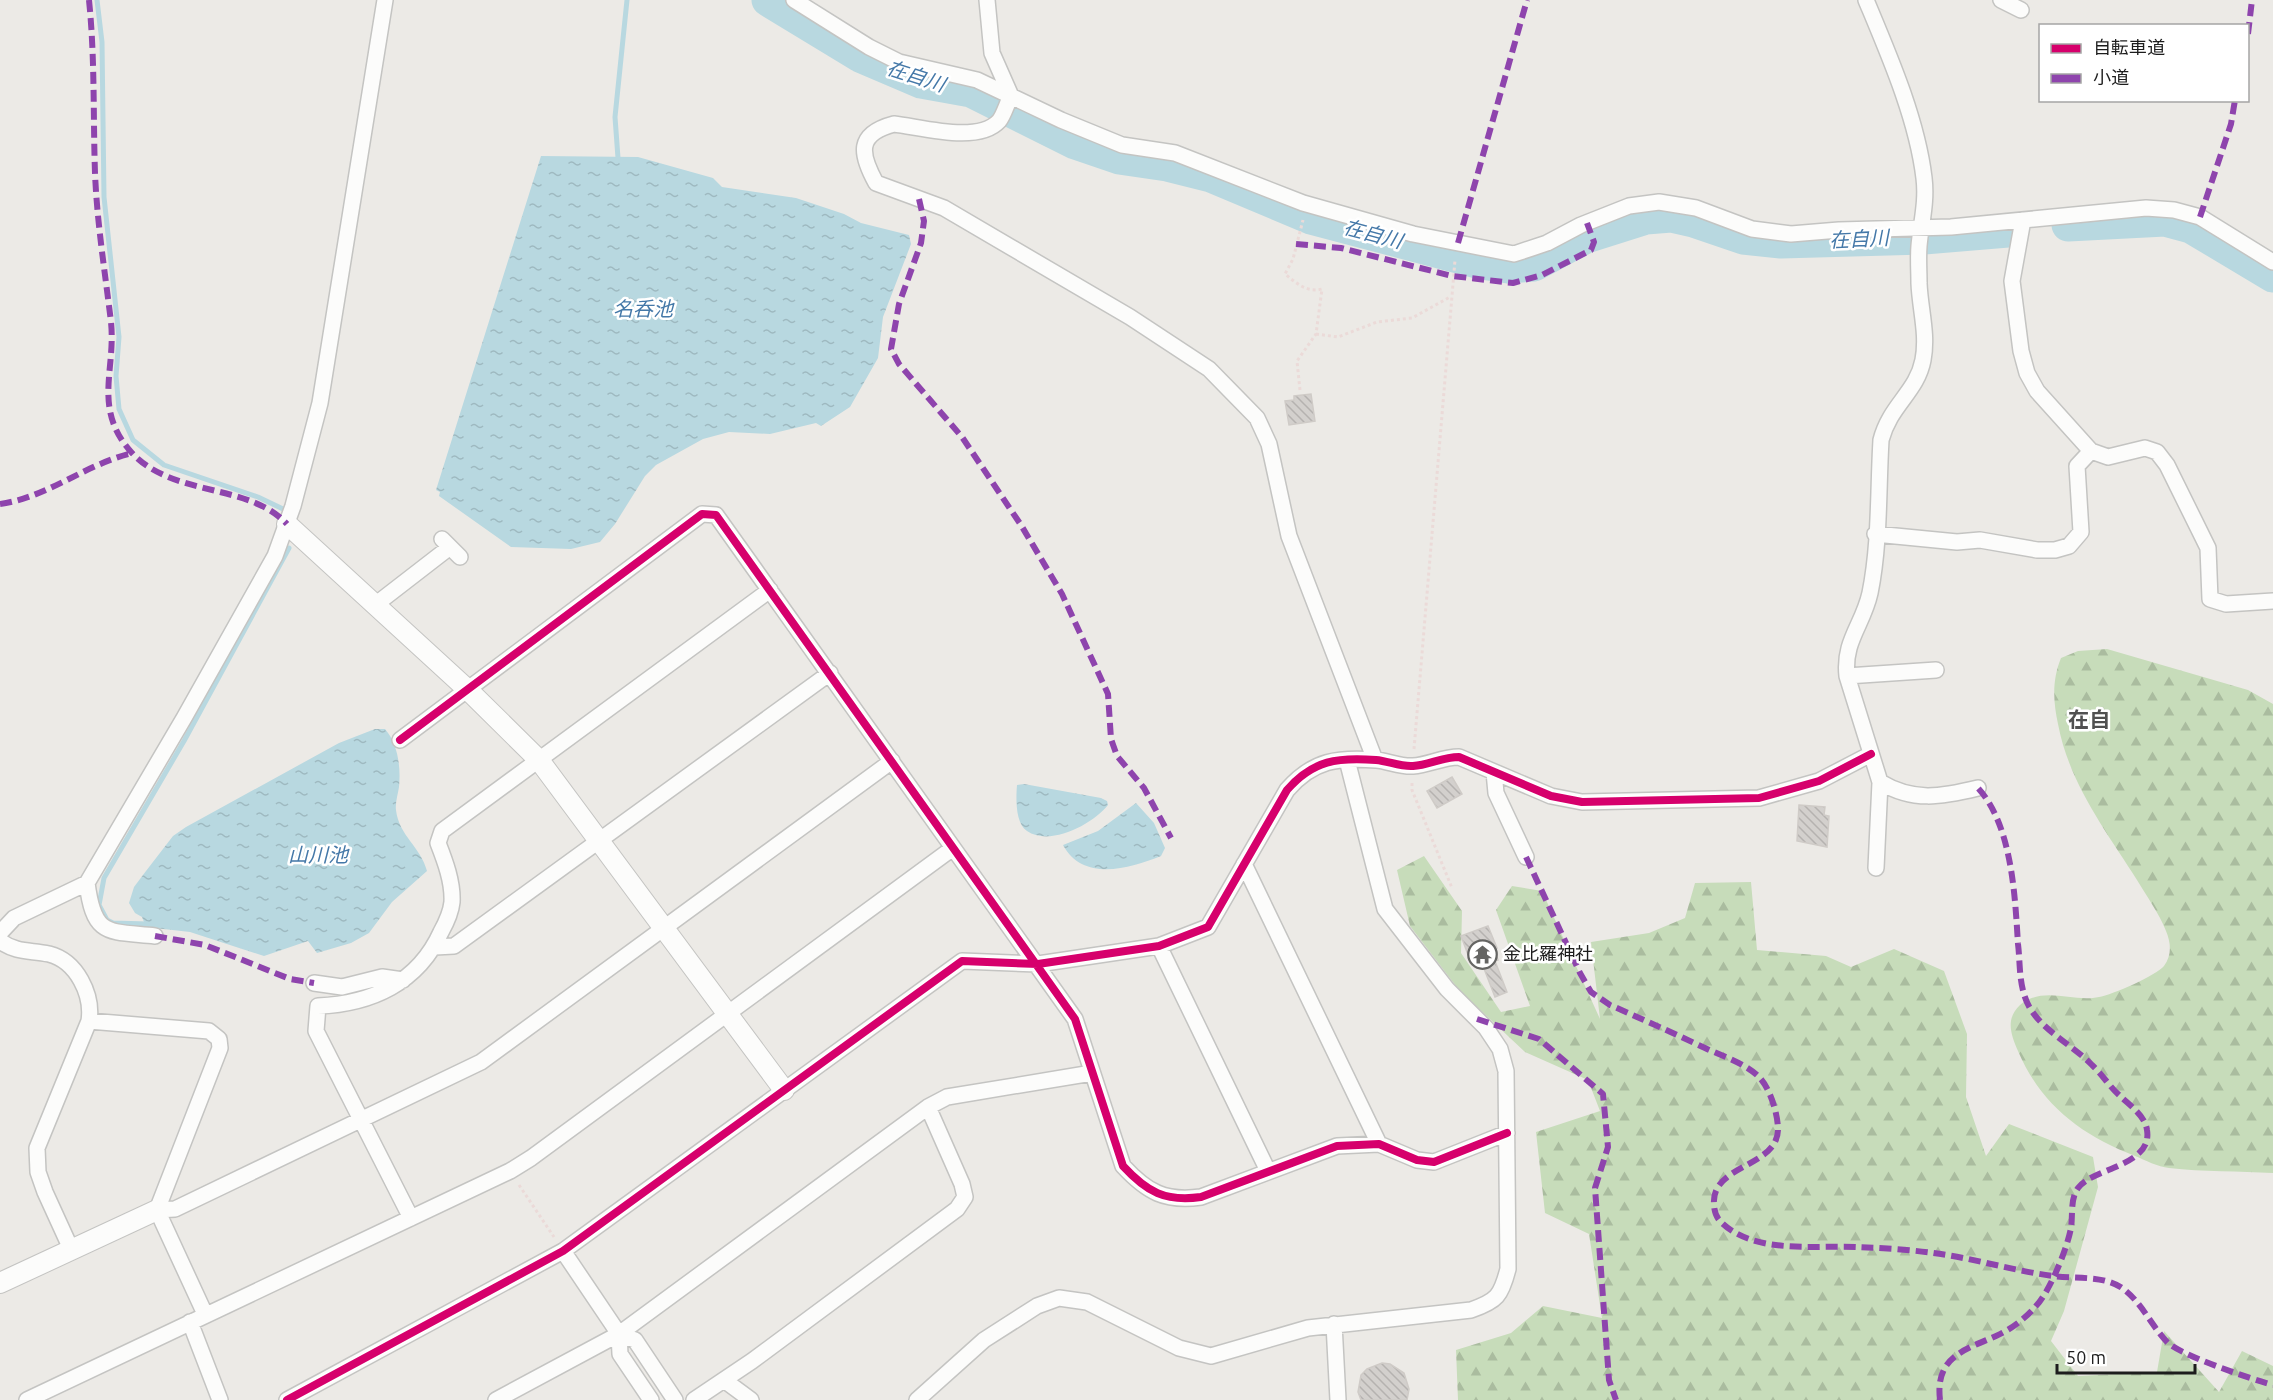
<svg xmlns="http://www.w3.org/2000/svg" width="2273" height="1400" font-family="Ubuntu,'Noto Sans JP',sans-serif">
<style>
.forest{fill:url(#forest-firs)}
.water{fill:url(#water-ripples)}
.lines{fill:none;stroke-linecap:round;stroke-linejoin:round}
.stream{stroke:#b8d8e0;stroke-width:5}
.river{stroke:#b8d8e0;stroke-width:33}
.building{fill:url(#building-back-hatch);stroke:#cfcbc7;stroke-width:1.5}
.minor-casing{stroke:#c4c4c2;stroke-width:18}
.tertiary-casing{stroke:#c4c4c2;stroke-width:22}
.path{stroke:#ebdad8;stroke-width:3;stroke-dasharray:3 3;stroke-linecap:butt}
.minor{stroke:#fcfcfb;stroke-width:15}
.tertiary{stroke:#fcfcfb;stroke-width:20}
.quiet{stroke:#8e44ad;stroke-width:6;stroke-dasharray:12 6;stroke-linecap:butt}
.cycleway-casing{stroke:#fff;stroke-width:11}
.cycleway{stroke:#d6006c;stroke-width:8}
.labels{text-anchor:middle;stroke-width:5;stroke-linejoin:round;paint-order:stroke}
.poi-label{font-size:18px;fill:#1d1d1d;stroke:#fff;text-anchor:start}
.water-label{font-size:20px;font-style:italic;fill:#4478a8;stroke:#fff}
.quarter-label{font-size:21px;font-weight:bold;fill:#505050;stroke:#fff}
</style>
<defs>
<pattern id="forest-firs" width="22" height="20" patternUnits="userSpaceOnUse" patternTransform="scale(1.5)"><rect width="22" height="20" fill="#c7dcba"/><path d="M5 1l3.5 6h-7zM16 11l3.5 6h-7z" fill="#aabc9f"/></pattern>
<pattern id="water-ripples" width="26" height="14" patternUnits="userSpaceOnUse" patternTransform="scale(1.5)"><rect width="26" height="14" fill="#b8d8e0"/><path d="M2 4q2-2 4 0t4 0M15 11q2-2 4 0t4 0" fill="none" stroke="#9eb9c0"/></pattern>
<pattern id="building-back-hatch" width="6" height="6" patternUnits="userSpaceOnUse" patternTransform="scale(1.5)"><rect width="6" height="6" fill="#d3d0cd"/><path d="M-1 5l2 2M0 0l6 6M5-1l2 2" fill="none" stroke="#b5b2b0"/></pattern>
</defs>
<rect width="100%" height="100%" fill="#eceae6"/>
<path class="forest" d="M2107,649L2248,690L2273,704V1173C2239,1171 2203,1172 2169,1168C2158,1167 2145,1160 2135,1156C2081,1135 2041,1105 2018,1051C2011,1035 2005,1019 2020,1005C2044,985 2073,1003 2099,997C2112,995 2157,975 2164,966C2172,955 2171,943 2166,931C2159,913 2147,897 2137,880C2106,831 2069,783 2058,724C2053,701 2052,680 2061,658L2078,651Z
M1424,856L1462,911L1461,953L1501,1012L1530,1006L1496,910L1512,886L1542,891L1600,1019L1591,942L1649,933L1685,918L1695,883L1751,882L1757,950L1826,956L1851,967L1894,949L1944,971L1967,1034L1966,1097L1986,1156L2009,1124L2093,1157L2098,1187L2064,1311L2051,1341L2078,1376L2157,1372L2164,1331L2219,1392L2242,1351L2273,1366V1400H1458L1456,1350L1511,1333L1543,1306L1602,1318L1589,1234L1545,1213L1536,1132L1600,1111L1588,1080L1525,1052L1459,990L1410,926L1397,870Z"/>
<path class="water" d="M541,156L638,157L713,178L722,187L796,198L844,214L861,223L909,235L911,244L883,317L878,358L850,407L821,426L816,423L770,434L729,432L703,439L656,465L645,476L615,524L600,542L571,549L511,547L439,496L440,492L436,490Z
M375,729H385C398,744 401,767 399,787C398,794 395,803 396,810C399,836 421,847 427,871L392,902L369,933L351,943L317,953L308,941L264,956L190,932L146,927L142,917L135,913L129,903L134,887L146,871L173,836L186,827L339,743Z
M1024,784L1101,798L1107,801L1108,805C1093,824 1050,847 1027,831C1015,823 1016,798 1017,785Z
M1136,803L1154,823L1165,848L1161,856C1129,869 1083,882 1063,845L1098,831Z"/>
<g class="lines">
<path class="stream" d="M97,0L102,42L104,197L119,337L116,376L119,409L133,440L164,465L258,497L283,509
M618,158L615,117L627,0
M148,924L113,923L107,920L99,905L104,878L184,741L289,548"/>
<path class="river" d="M768,0L860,56L921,82L971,91L1075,143L1119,158L1167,165L1211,176L1311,218L1481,263L1508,267L1534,265L1586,237L1646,218L1671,216L1693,221L1743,238L1781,242L1924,238L2008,231
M2068,225L2165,220L2191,227L2273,276"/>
</g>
<path class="building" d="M1311,394L1315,421L1289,425L1285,401L1294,400V396Z
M1452,777L1462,794L1437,808L1427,791Z
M1799,805L1825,807L1824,815L1829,816L1827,847L1797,841Z
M1488,926L1497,948L1494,949L1498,960L1495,961L1507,992L1495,997L1483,966L1478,968L1474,959L1470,960L1461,936Z
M1382,1363L1390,1364L1404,1373L1409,1389L1407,1400H1361L1358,1392L1361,1375L1367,1369Z"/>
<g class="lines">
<defs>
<path id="minor" d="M794,0L869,47L899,62L977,80L1061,120L1122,145L1175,153L1303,203L1413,234L1514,254L1547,243L1581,225L1629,206L1659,202L1696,208L1752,229L1791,234L1839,230L1951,227L2146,208L2174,210L2200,217L2273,262
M987,0L992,53L1011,96
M1866,0C1889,55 1917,119 1924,178C1927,202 1921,223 1919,246C1918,258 1919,271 1919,283C1920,309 1928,334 1923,360C1917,392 1890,405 1881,440C1878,490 1880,544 1870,593C1863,625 1843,641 1847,676L1880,782L1876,868
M2001,0L2021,10
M1011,96C1007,103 1004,115 999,121C978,144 921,127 894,124C856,134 860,154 876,183L944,208L1130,317L1209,369L1257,418L1269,444L1289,536L1375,760
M2023,220L2012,281L2021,351L2027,373L2037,391L2091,451L2108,457L2145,448L2157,452L2167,465L2208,548L2210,599L2226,604L2273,601
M1875,534L1957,542L1980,540L2037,550H2055L2069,546L2081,532L2077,466L2091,451
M442,539L460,557
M375,605L450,547
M1847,676L1936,670
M400,740L702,514L716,515L1075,1019L1123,1166C1147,1192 1165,1202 1201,1197L1337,1146L1379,1144L1417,1160L1434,1162L1507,1133
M1494,772L1496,793L1526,857
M1880,782C1913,802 1941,797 1978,788
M1244,864L1379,1144
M87,883C94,937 107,931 155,936
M0,933L14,918L87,883L184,718L275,556L293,506L320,403L385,0
M0,941C17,953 29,950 49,954C77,961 93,995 89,1021L37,1148L38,1172L45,1192L71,1249
M1159,946L1268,1171
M435,947L454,946L830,673
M314,983L342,987L382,977L403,980
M89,1021L209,1031L219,1039L220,1048L157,1210L205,1314
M157,1210L175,1209L481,1062L892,761
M411,1218L316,1031L318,1006C371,1004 418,983 441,932C446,923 451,912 452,902C453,882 445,861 438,843L442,831L770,590
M563,1251L619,1334L620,1354L651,1400
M190,1322L220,1400
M1334,1324L1338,1400
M619,1334L635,1340L675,1400
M724,1380L751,1400
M27,1400L510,1171L531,1158L953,848
M287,1400L563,1251L962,961L1038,964L1159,946L1208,927L1287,790C1313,760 1338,757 1376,760C1388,761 1401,767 1413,766C1429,765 1442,757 1459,757L1551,796L1582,802L1759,798L1819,781L1871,754
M496,1400L619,1334L928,1107L947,1097L1092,1073
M694,1400L752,1361L957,1209L965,1197L962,1184L928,1107
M917,1400L984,1340L1037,1306L1059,1298L1087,1302L1179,1348L1211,1356L1308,1328L1471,1310C1497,1301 1501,1296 1508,1269L1506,1071L1500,1049L1486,1028L1447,989L1385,909L1347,760"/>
<path id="tertiary" d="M287,524L467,689L539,760L784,1090
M0,1283L157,1210"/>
</defs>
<use href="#minor" class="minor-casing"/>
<use href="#tertiary" class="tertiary-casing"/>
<path class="path" d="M1316,334L1338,337L1377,322L1412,318L1450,297
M1300,390L1297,361L1316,334L1322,289C1307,293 1296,283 1285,274L1293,259L1303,220
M1414,749L1455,260
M1412,783V790L1452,888
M519,1185L554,1237"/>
<use href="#minor" class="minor"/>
<use href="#tertiary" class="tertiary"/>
<path class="quiet" d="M89,0C95,58 93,115 95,173C97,223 105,272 111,322C116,371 92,409 132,453C173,497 249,483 287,524
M2248,34L2252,0
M919,199L924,221L921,243L899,304L891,349L899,364L962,437L1021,525L1062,594L1108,694L1111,739L1117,756L1144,788L1171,838
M2200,217L2231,124L2235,100
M1458,243L1527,0
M1296,244L1341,248L1452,276L1513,283L1542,275L1591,250L1594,242L1587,223
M0,504C49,497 85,464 133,453
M1526,857L1580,973L1591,992L1610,1005C1642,1019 1673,1033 1705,1048C1722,1056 1745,1063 1759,1077C1770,1088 1778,1114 1778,1130C1777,1167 1711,1165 1714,1204C1714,1210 1716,1217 1720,1221C1753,1255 1815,1245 1857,1247C1884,1248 1914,1250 1941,1254C1979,1260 2016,1271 2053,1276C2075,1279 2103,1275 2122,1288C2141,1301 2152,1327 2168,1343C2183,1356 2251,1379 2273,1385
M155,936L205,945L290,979L314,983
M1477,1019L1539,1039L1603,1094L1608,1147L1595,1188L1609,1380L1616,1400
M1940,1400C1935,1357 1964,1350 1996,1336C2010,1330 2026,1318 2036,1306C2050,1291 2067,1249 2071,1228C2073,1215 2070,1199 2078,1188C2092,1168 2153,1166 2147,1130C2145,1115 2129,1105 2119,1095C2109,1086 2102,1074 2092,1065C2070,1042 2033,1027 2024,994C2019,978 2020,960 2018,944C2015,896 2012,825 1978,788"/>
<defs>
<path id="cycleway" d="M400,740L702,514L716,515L1075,1019L1123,1166C1147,1192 1165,1202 1201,1197L1337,1146L1379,1144L1417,1160L1434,1162L1507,1133
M287,1400L563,1251L962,961L1038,964L1159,946L1208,927L1287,790C1313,760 1338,757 1376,760C1388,761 1401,767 1413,766C1429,765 1442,757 1459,757L1551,796L1582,802L1759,798L1819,781L1871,754"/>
</defs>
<use href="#cycleway" class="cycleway-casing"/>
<use href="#cycleway" class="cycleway"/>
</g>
<defs>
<symbol id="temple-ring" viewBox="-11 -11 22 22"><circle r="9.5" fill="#fff" stroke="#656563" stroke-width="1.5"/><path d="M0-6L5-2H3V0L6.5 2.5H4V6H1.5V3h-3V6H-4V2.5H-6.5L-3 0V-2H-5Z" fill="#656563"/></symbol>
</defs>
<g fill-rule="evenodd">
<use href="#temple-ring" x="1466" y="938" width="33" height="33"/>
</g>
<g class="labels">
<g class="poi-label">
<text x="1503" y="960">金比羅神社</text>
</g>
<g class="water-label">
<text transform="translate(916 76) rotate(18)" y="7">在自川</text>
<text transform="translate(1373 234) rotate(15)" y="7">在自川</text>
<text transform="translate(1859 239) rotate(-3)" y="7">在自川</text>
<text x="643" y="316">名呑池</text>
<text x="318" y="862">山川池</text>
</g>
<g class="quarter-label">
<text x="2089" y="727">在自</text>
</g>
</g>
<rect x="2039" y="24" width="210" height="78" fill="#ffffff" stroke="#a5a5a5" stroke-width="1.5"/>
<rect x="2051" y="44" width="30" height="9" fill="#d6006c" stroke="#a5a5a5" stroke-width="1.5"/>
<text x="2093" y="54" font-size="18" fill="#1d1d1d">自転車道</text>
<rect x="2051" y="74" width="30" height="9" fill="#8e44ad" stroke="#a5a5a5" stroke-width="1.5"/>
<text x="2093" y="84" font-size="18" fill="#1d1d1d">小道</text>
<path d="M2057 1364v9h138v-9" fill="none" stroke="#1d1d1d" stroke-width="3"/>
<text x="2066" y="1364" font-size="18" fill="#1d1d1d" stroke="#ffffff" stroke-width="4.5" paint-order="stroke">50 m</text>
</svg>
